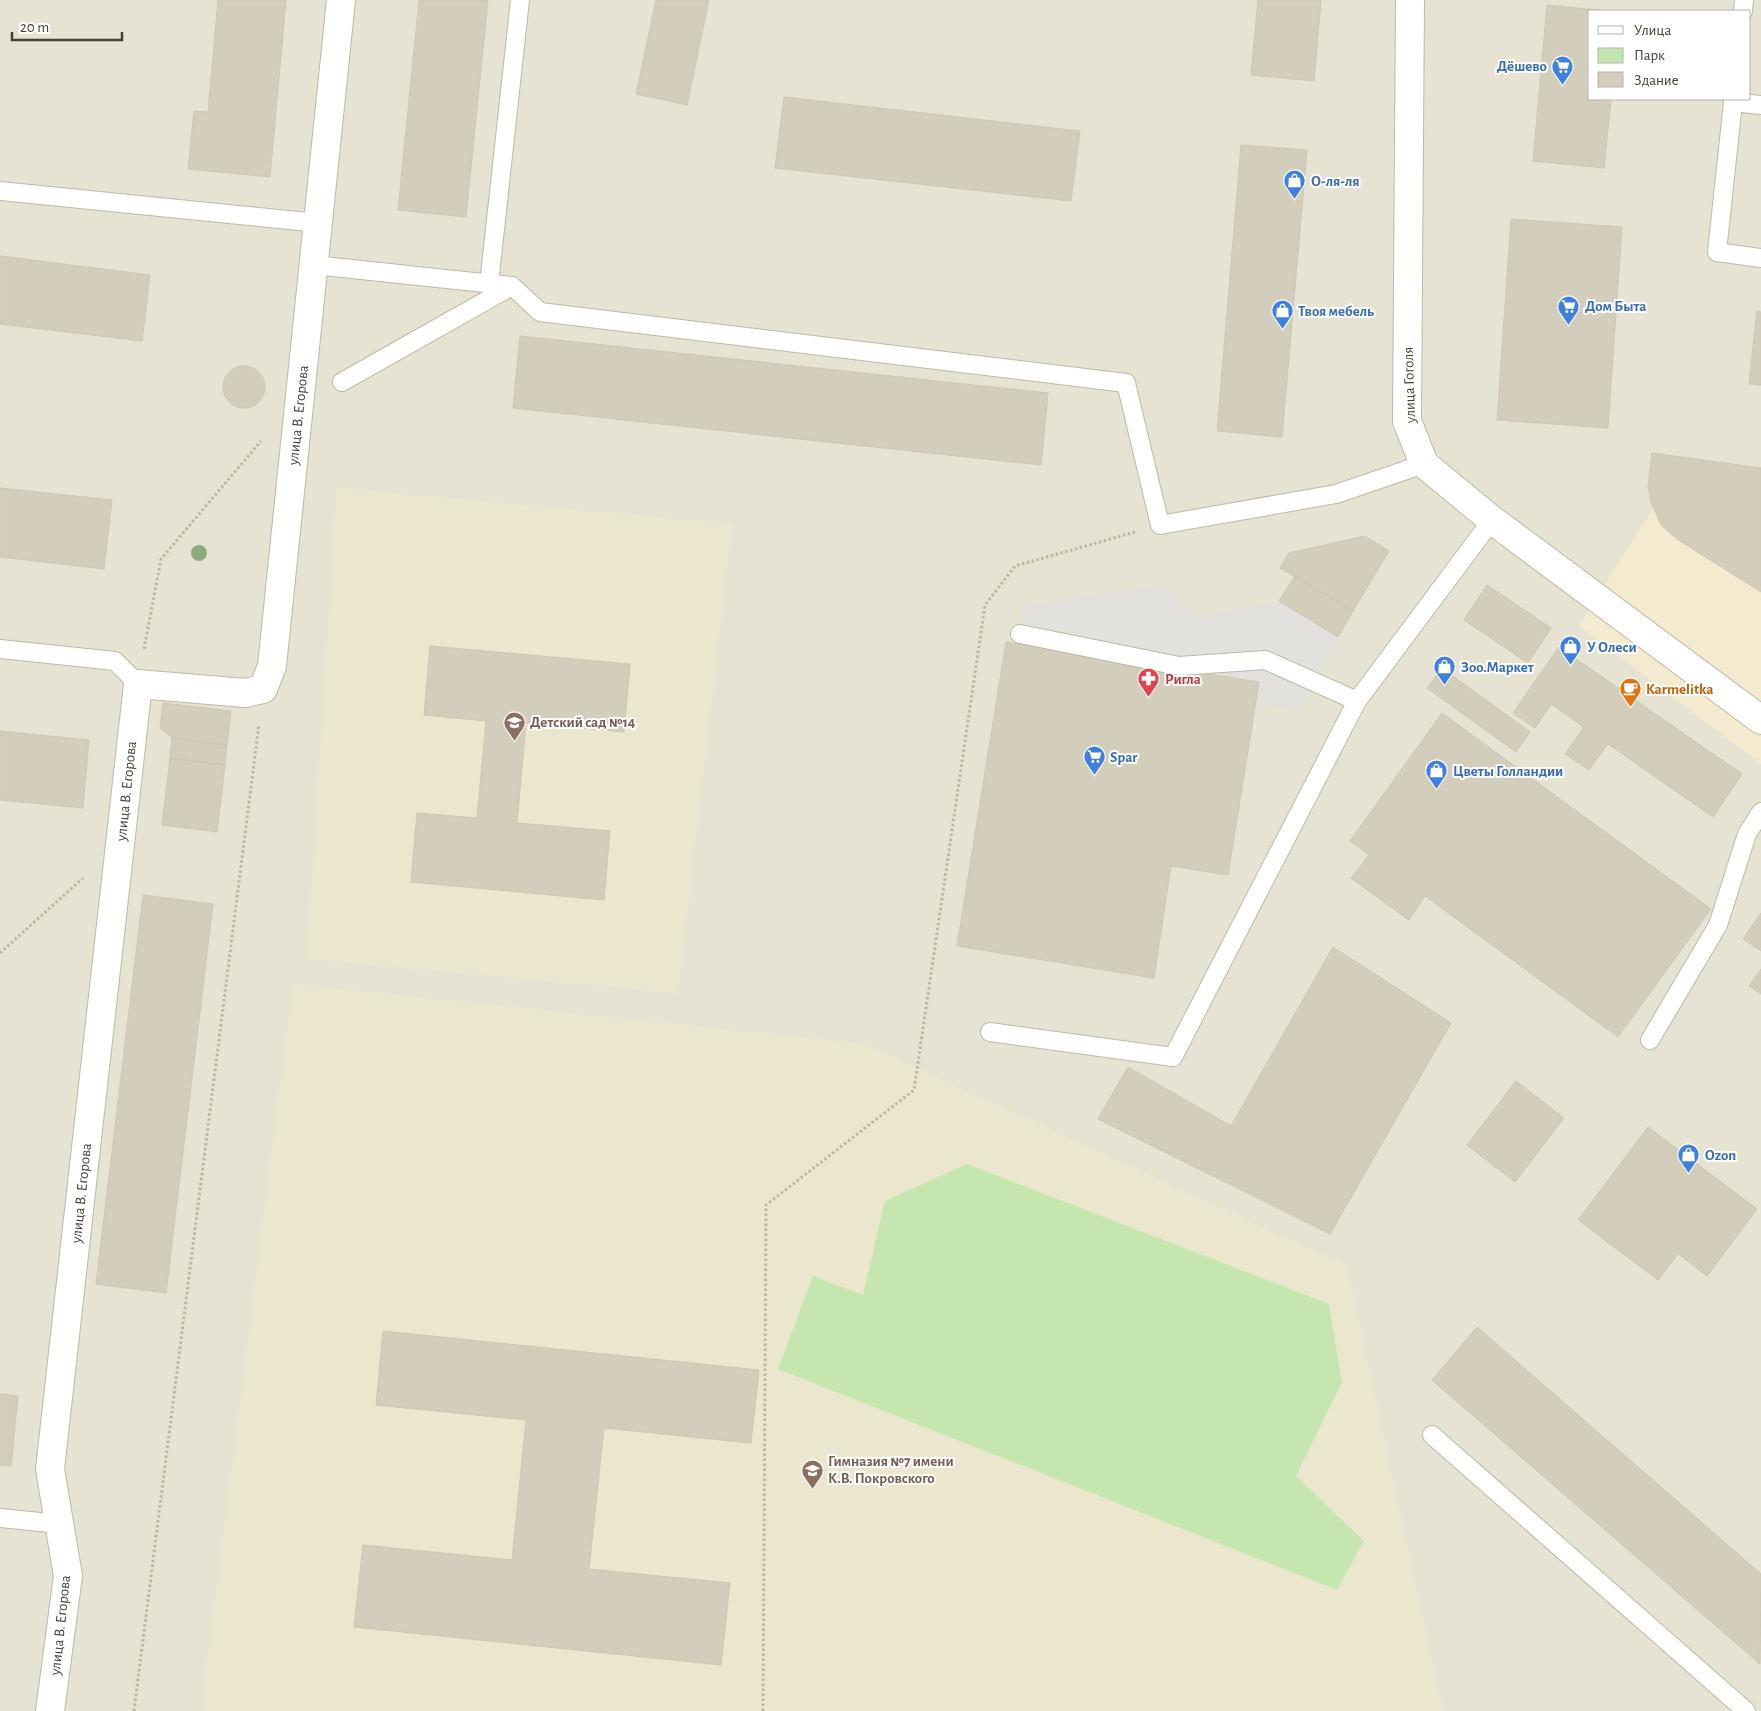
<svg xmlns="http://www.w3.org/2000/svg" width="1761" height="1711" font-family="'Alegreya Sans',sans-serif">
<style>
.residential{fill:#e6e3d3;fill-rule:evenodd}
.commercial{fill:#f4ead0}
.education{fill:#ebe7cf}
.green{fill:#c5e6ae}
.parking{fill:#e3e1dd}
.building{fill:#d3cdbb;stroke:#cec6ae}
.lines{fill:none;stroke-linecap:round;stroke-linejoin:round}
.lane-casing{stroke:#bdb9a8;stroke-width:20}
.street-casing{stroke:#bdb9a8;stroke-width:30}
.path{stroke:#beb799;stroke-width:3;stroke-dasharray:2.5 2.5;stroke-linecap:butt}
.lane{stroke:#fff;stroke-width:18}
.street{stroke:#fff;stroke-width:28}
.tree{fill:#8dac7e}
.labels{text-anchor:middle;stroke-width:4;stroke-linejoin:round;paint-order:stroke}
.shop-label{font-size:15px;font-weight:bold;fill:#366cbe;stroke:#fff;text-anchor:start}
.street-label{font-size:15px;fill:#444035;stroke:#fff}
.health-label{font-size:15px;font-weight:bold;fill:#be3a42;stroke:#fff;text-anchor:start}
.food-label{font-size:15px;font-weight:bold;fill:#c56008;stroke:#fff;text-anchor:start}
.education-label{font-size:15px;font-weight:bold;fill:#785e54;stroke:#fff;text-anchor:start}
</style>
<rect width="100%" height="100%" fill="#f2f0e5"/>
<path class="residential" d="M0,0H1761V1711H0ZM1590,11H1750V99H1590Z"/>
<path class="commercial" d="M1673,477L1761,488V764L1579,626Z"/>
<path class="education" d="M337,488L732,524L678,993L307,959Z
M293,984L865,1044L1347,1266L1443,1711H201Z"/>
<path class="green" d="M967,1164L1329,1304L1342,1382L1296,1476L1364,1541L1337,1590L778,1369L813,1276L863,1295L885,1201Z"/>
<path class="parking" d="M1162,585L1196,617L1279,601L1338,637L1299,711L1013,664L1025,606Z"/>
<path class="building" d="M218,0H286L270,177L188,169L194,111L208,112Z
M419,0H488L466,217L398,210Z
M656,0H709L687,105L636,94Z
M1258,0H1321L1314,81L1251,75Z
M1547,5L1607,11H1590V99H1611L1604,168L1533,161Z
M784,97L1080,131L1071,201L775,168Z
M1241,145L1307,150L1282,437L1217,431Z
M1511,219L1622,227L1608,428L1497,420Z
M0,256L150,275L142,341L0,324Z
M1757,311L1761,312V385L1749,384Z
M520,336L1048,393L1041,465L513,408Z
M223 387a21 21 0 1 1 42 0a21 21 0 1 1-42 0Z
M1652,453L1761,468V592L1677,539L1661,525L1652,505L1648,486Z
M0,488L112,500L104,569L0,557Z
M1365,536L1389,551L1353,611L1280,568L1289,553Z
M1295,576L1353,611L1338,637L1279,601Z
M1487,585L1551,628L1528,663L1464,620Z
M1006,642L1259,682L1228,875L1171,866L1154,978L957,946Z
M430,646L630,664L624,732L526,723L517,823L610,831L604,900L411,882L417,813L477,818L486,721L424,715Z
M1559,647L1742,774L1713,817L1608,744L1589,770L1565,754L1584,727L1551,704L1535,728L1513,713Z
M1442,668L1530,732L1516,752L1427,688Z
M163,703L231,711L227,745L172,738L160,728Z
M1442,713L1711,909L1618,1037L1425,896L1409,920L1351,878L1369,855L1350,841Z
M0,731L89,740L83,808L0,800Z
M172,738L227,745L225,765L170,758Z
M170,758L225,765L217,832L162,825Z
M143,895L213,904L166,1293L96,1284Z
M1761,913V951L1743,939Z
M1333,947L1451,1023L1330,1234L1098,1119L1128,1067L1231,1126Z
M1761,969V994L1749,986Z
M1516,1081L1564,1118L1515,1182L1467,1145Z
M1648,1127L1757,1209L1707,1276L1678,1254L1658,1280L1578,1220Z
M1477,1327L1761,1574L1760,1664L1432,1380Z
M383,1331L759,1370L751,1443L604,1428L589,1569L730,1583L721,1665L354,1627L363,1545L512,1560L526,1420L376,1405Z
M0,1394L18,1396L11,1466L0,1465Z"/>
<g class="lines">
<defs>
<path id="lane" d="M1743,11L1744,0
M1733,99V102L1761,105
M1733,102L1717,252L1761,258
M0,191L318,223
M314,265L512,286L540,312L1126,383L1160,525L1336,494L1424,464
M489,284L520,0
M342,382L512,286
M1020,634L1179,666L1265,660L1357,701L1492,520
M0,649L115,661L138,684
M990,1032L1173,1057L1357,701
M1650,1040L1718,925L1747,834L1761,812
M1432,1435L1746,1711
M0,1518L60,1524"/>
<path id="street" d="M1410,0L1407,421L1424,464L1492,520L1761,720
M50,1711L68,1576L50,1469L138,684L245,693L263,689L272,666L341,0"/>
</defs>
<use href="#lane" class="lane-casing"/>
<use href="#street" class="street-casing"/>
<path class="path" d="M144,649L161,559L261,441
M0,953L83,878
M134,1711L259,724
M763,1711L766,1205L914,1090L985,605L1015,566L1135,532"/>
<use href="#lane" class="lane"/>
<use href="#street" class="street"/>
</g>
<circle class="tree" cx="199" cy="553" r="8"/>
<defs>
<symbol id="supermarket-pin" viewBox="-11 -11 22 30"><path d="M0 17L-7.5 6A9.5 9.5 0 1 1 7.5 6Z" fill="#3f7fe0" stroke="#fff"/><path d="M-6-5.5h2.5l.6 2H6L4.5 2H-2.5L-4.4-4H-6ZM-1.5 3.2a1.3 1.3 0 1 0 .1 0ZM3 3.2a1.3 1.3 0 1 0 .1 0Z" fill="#fff"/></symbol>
<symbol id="shop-pin" viewBox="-11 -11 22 30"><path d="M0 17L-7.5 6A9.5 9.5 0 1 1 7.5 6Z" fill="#3f7fe0" stroke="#fff"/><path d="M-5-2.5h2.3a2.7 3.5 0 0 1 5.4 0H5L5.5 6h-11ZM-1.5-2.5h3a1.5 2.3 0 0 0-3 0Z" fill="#fff"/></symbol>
<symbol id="pharmacy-pin" viewBox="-11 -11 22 30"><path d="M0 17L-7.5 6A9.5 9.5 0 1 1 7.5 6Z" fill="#e0444e" stroke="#fff"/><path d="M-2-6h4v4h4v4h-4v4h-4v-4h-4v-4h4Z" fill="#fff"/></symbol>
<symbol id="cafe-pin" viewBox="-11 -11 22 30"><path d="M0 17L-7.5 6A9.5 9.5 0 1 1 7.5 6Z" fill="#e8710a" stroke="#fff"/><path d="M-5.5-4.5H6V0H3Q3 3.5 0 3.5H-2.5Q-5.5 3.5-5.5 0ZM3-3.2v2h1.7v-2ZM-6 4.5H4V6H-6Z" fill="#fff"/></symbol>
<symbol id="school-pin" viewBox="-11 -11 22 30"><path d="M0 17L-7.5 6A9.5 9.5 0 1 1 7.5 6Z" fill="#8d6e63" stroke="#fff"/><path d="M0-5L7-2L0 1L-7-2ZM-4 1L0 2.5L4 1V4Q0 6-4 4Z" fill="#fff"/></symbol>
</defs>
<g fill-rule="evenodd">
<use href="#supermarket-pin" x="1550" y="54" width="25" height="34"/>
<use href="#shop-pin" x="1282" y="168" width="25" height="34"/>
<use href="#supermarket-pin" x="1556" y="294" width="25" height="34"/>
<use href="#shop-pin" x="1270" y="298" width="25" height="34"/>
<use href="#shop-pin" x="1558" y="634" width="25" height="34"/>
<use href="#shop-pin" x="1432" y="654" width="25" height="34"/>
<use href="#pharmacy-pin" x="1136" y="666" width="25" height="34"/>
<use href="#cafe-pin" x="1618" y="676" width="25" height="34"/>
<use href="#school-pin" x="502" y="710" width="25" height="34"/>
<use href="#supermarket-pin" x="1082" y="744" width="25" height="34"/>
<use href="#shop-pin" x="1424" y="758" width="25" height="34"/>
<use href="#shop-pin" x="1676" y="1142" width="25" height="34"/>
<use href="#school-pin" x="800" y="1458" width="25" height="34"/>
</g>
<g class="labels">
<g class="shop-label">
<text x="1547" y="71" text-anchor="end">Дёшево</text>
<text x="1311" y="186">О-ля-ля</text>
<text x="1585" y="311">Дом Быта</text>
<text x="1298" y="316">Твоя мебель</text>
<text x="1587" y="652">У Олеси</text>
<text x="1461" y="672">Зоо.Маркет</text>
<text x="1110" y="762">Spar</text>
<text x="1453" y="776">Цветы Голландии</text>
<text x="1705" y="1160">Ozon</text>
</g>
<g class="street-label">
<text transform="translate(1409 385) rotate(-92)" y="5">улица Гоголя</text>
<text transform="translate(298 415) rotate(-84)" y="5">улица В. Егорова</text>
<text transform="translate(126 791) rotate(-84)" y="5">улица В. Егорова</text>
<text transform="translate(81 1193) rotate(-84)" y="5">улица В. Егорова</text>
<text transform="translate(60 1625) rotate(-84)" y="5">улица В. Егорова</text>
</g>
<g class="health-label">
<text x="1165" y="684">Ригла</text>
</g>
<g class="food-label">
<text x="1646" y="694">Karmelitka</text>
</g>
<g class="education-label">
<text x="530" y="727">Детский сад №14</text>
<text x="828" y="1466">Гимназия №7 имени<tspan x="828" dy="17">К.В. Покровского</tspan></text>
</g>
</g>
<rect x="1588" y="10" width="162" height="90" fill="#ffffff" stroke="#b4b3ae"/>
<rect x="1598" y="26" width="25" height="8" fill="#ffffff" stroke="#b4b3ae"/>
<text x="1634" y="35" font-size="15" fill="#444035">Улица</text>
<rect x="1598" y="48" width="25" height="15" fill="#c5e6ae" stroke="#b4b3ae"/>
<text x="1634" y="60" font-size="15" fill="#444035">Парк</text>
<rect x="1598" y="72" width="25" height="15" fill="#d3cdbb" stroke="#b4b3ae"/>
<text x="1634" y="85" font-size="15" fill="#444035">Здание</text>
<path d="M12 32v8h110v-8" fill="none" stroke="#444035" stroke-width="2.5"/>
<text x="20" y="32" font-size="15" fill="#444035" stroke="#ffffff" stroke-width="4" paint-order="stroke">20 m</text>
</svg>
